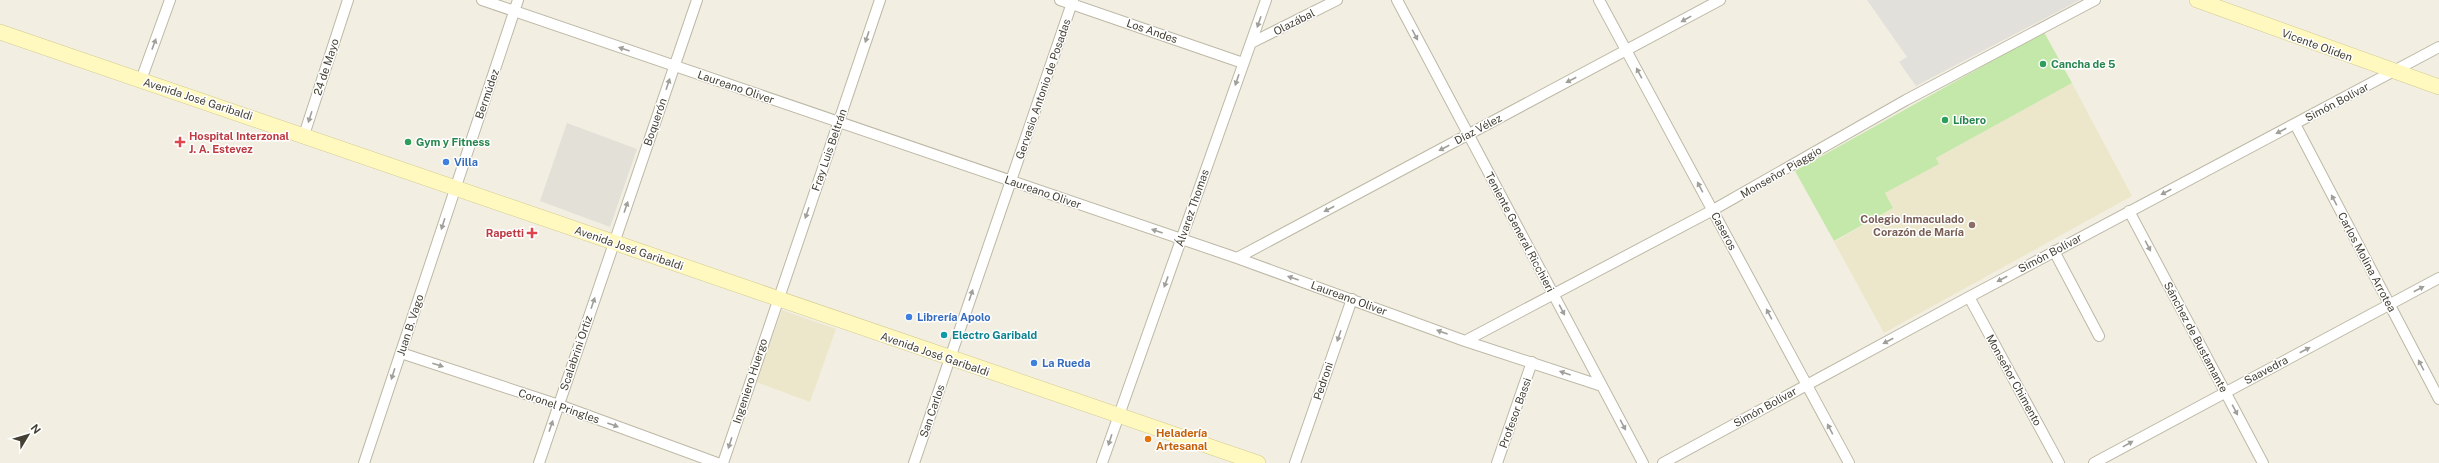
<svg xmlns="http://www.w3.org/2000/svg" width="2439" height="463" font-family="'Public Sans',sans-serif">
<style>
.industrial{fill:#e3e0d8}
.education{fill:#ece7cb}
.green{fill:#c3e8a9}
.parking{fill:#e2e0db}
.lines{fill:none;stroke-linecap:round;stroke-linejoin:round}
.street-casing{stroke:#bdb8a5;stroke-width:12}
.secondary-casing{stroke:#d3ca90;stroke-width:16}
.street{stroke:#fff;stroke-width:10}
.secondary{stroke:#fff8bf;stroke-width:15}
.oneway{fill:#a19f99}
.leisure-dot{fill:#2e9e5b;stroke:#fff;stroke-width:1.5}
.health-dot{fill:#e0444e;stroke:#fff;stroke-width:1.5}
.shop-dot{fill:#3f7fe0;stroke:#fff;stroke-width:1.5}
.education-dot{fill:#8d6e63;stroke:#fff;stroke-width:1.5}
.culture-dot{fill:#0f9aa8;stroke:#fff;stroke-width:1.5}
.food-dot{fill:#e8710a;stroke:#fff;stroke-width:1.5}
.labels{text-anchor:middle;stroke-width:3;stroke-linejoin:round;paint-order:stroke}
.street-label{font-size:11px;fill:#433f33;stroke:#fff}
.leisure-label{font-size:11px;font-weight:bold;fill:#27864d;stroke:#fff;text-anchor:start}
.health-label{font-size:11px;font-weight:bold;fill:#be3a42;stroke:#fff;text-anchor:start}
.shop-label{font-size:11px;font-weight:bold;fill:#366cbe;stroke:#fff;text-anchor:start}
.education-label{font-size:11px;font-weight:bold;fill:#785e54;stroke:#fff;text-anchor:end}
.culture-label{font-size:11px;font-weight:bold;fill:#0d838f;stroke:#fff;text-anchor:start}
.food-label{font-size:11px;font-weight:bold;fill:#c56008;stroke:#fff;text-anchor:start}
</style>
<rect width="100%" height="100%" fill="#f2efe2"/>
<path class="industrial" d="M567,123L637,149L610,227L540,201Z"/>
<path class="education" d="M2072,83L2132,196L1884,333L1834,242L1893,208L1885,193L1938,164L1936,158Z
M782,310L836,329L810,402L756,382Z"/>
<path class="green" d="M2044,32L2072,83L1936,158L1939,164L1885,193L1893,208L1834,241L1795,171Z"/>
<path class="parking" d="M1867,0H2080L1916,86L1899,62L1907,57Z"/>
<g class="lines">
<defs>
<path id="street" d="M482,0L1237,258L1465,341L1602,386
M1060,0L1243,63
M1397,0L1643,463
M1599,0L1849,463
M1251,43L1337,0
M141,80L170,0
M2295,124L2439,399
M304,135L348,0
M2129,211L2263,463
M2054,251L2099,336
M1237,258L1720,0
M1969,297L2059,463
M1465,341L1713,210L1906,100L2095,0
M401,353L559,405L717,463
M364,463L518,0
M539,463L697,0
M723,463L880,0
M914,463L1073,0
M1102,463L1266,0
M1295,463L1352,299
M1497,463L1532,362
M1663,463L1969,297L2439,47
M2094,463L2439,278"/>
<path id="secondary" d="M2197,0L2439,87
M0,32L1258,463"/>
</defs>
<use href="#street" class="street-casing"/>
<use href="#secondary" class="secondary-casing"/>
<use href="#street" class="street"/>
<use href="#secondary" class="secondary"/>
</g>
<defs><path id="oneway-solid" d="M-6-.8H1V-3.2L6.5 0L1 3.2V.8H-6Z"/></defs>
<g class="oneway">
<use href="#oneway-solid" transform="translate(1686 19) rotate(151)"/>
<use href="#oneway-solid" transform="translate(1259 22) rotate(109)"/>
<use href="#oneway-solid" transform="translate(1415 35) rotate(62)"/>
<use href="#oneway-solid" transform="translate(867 37) rotate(109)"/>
<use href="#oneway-solid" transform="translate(154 44) rotate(-70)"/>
<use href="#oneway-solid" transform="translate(624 49) rotate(-161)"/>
<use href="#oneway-solid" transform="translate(1639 73) rotate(-118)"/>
<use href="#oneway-solid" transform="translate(1237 80) rotate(109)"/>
<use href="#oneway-solid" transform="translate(1571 80) rotate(152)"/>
<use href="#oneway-solid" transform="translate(668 84) rotate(-71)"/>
<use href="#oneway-solid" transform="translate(310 117) rotate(108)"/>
<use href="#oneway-solid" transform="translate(2281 131) rotate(152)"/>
<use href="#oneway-solid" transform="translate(1444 148) rotate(152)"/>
<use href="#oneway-solid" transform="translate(1700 187) rotate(-118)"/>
<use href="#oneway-solid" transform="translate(2166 192) rotate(152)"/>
<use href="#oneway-solid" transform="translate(2334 200) rotate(-118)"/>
<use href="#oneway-solid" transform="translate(626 207) rotate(-71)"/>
<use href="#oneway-solid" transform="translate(1329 209) rotate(152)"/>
<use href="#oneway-solid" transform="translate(807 213) rotate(109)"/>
<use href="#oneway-solid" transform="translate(443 224) rotate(108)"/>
<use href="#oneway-solid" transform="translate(1157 231) rotate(-161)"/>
<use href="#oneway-solid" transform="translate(2148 246) rotate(62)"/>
<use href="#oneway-solid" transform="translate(1293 278) rotate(-161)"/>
<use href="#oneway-solid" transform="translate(2002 279) rotate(152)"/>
<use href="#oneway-solid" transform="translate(1166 282) rotate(110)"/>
<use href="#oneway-solid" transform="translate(2419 289) rotate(-28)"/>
<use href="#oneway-solid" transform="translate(971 295) rotate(-71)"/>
<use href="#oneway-solid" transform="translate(593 303) rotate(-71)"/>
<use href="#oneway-solid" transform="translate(1562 310) rotate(62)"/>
<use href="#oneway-solid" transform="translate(1769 314) rotate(-118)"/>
<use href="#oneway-solid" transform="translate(1442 332) rotate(-160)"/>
<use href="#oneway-solid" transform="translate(1339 336) rotate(109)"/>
<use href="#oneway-solid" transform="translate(1888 341) rotate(152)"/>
<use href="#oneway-solid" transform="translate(2305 350) rotate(-28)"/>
<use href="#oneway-solid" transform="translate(438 365) rotate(18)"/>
<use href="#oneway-solid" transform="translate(2421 365) rotate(-118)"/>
<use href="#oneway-solid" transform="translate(1565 373) rotate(-161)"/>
<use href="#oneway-solid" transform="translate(393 374) rotate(108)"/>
<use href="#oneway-solid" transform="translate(2235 410) rotate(62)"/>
<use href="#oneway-solid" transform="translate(613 425) rotate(20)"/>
<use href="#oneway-solid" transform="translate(1623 425) rotate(62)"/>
<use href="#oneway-solid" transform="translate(551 426) rotate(-71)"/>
<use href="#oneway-solid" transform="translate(1830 429) rotate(-118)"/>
<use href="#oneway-solid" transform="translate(1110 440) rotate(108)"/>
<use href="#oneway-solid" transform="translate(730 443) rotate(108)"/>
<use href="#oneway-solid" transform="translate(2128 444) rotate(-29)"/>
</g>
<g class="leisure-dot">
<circle cx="2043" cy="64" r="4"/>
<circle cx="1945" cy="120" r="4"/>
<circle cx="408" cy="142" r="4"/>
</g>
<g class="health-dot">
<path d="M178 136h4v4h4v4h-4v4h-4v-4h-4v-4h4z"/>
<path d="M530 227h4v4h4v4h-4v4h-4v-4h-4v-4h4z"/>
</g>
<g class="shop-dot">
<circle cx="446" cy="162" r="4"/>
<circle cx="909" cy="317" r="4"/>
<circle cx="1034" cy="363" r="4"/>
</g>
<circle class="education-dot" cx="1972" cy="225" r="4"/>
<circle class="culture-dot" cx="944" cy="335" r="4"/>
<circle class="food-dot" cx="1148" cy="439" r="4"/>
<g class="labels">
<g class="street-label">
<text transform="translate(1294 22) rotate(-27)" y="4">Olazábal</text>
<text transform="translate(1152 31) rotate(19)" y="4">Los Andes</text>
<text transform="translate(2317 45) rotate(20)" y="4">Vicente Oliden</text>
<text transform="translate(326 67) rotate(-72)" y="4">24 de Mayo</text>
<text transform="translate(736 87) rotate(19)" y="4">Laureano Oliver</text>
<text transform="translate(1043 89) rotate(-71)" y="4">Gervasio Antonio de Posadas</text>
<text transform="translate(487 94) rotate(-71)" y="4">Bermúdez</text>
<text transform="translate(198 99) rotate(18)" y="4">Avenida José Garibaldi</text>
<text transform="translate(2337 102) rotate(-28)" y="4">Simón Bolívar</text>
<text transform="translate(655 122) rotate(-71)" y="4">Boquerón</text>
<text transform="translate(1478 129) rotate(-28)" y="4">Díaz Vélez</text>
<text transform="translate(829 150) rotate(-71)" y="4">Fray Luis Beltrán</text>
<text transform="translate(1781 172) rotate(-30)" y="4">Monseñor Piaggio</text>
<text transform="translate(1043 192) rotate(19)" y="4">Laureano Oliver</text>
<text transform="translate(1192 208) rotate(-71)" y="4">Álvarez Thomas</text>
<text transform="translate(1724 231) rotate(62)" y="4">Caseros</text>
<text transform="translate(1520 232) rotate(62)" y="4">Teniente General Ricchieri</text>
<text transform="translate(629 248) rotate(19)" y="4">Avenida José Garibaldi</text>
<text transform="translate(2050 253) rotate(-28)" y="4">Simón Bolívar</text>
<text transform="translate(2367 262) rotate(62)" y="4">Carlos Molina Arrotea</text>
<text transform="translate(1349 298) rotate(20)" y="4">Laureano Oliver</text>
<text transform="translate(410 325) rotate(-72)" y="4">Juan B. Vago</text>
<text transform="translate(2196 337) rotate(62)" y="4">Sánchez de Bustamante</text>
<text transform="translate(576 353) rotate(-71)" y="4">Scalabrini Ortiz</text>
<text transform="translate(935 354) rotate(19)" y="4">Avenida José Garibaldi</text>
<text transform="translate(2266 370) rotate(-28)" y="4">Saavedra</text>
<text transform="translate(2014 380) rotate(61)" y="4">Monseñor Chimento</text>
<text transform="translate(750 381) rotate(-72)" y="4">Ingeniero Huergo</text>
<text transform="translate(1323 381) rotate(-71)" y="4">Pedroni</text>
<text transform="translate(559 406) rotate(19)" y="4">Coronel Pringles</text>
<text transform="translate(1765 407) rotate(-29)" y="4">Simón Bolívar</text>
<text transform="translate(932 411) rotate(-71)" y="4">San Carlos</text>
<text transform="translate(1515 413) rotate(-70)" y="4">Profesor Bassi</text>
</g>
<g class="leisure-label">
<text x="2051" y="68">Cancha de 5</text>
<text x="1953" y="124">Líbero</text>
<text x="416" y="146">Gym y Fitness</text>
</g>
<g class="health-label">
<text x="189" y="140">Hospital Interzonal<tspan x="189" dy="13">J. A. Estevez</tspan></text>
<text x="524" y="237" text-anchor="end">Rapetti</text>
</g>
<g class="shop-label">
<text x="454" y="166">Villa</text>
<text x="917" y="321">Librería Apolo</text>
<text x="1042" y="367">La Rueda</text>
</g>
<g class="education-label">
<text x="1964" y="223">Colegio Inmaculado<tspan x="1964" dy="13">Corazón de María</tspan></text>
</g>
<g class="culture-label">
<text x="952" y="339">Electro Garibald</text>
</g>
<g class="food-label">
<text x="1156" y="437">Heladería<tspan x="1156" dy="13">Artesanal</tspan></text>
</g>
</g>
<g transform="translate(28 435) rotate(52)" stroke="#ffffff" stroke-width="3" paint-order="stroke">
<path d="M0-3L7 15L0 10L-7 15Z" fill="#433f33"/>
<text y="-6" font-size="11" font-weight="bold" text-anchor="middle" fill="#433f33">N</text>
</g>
</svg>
